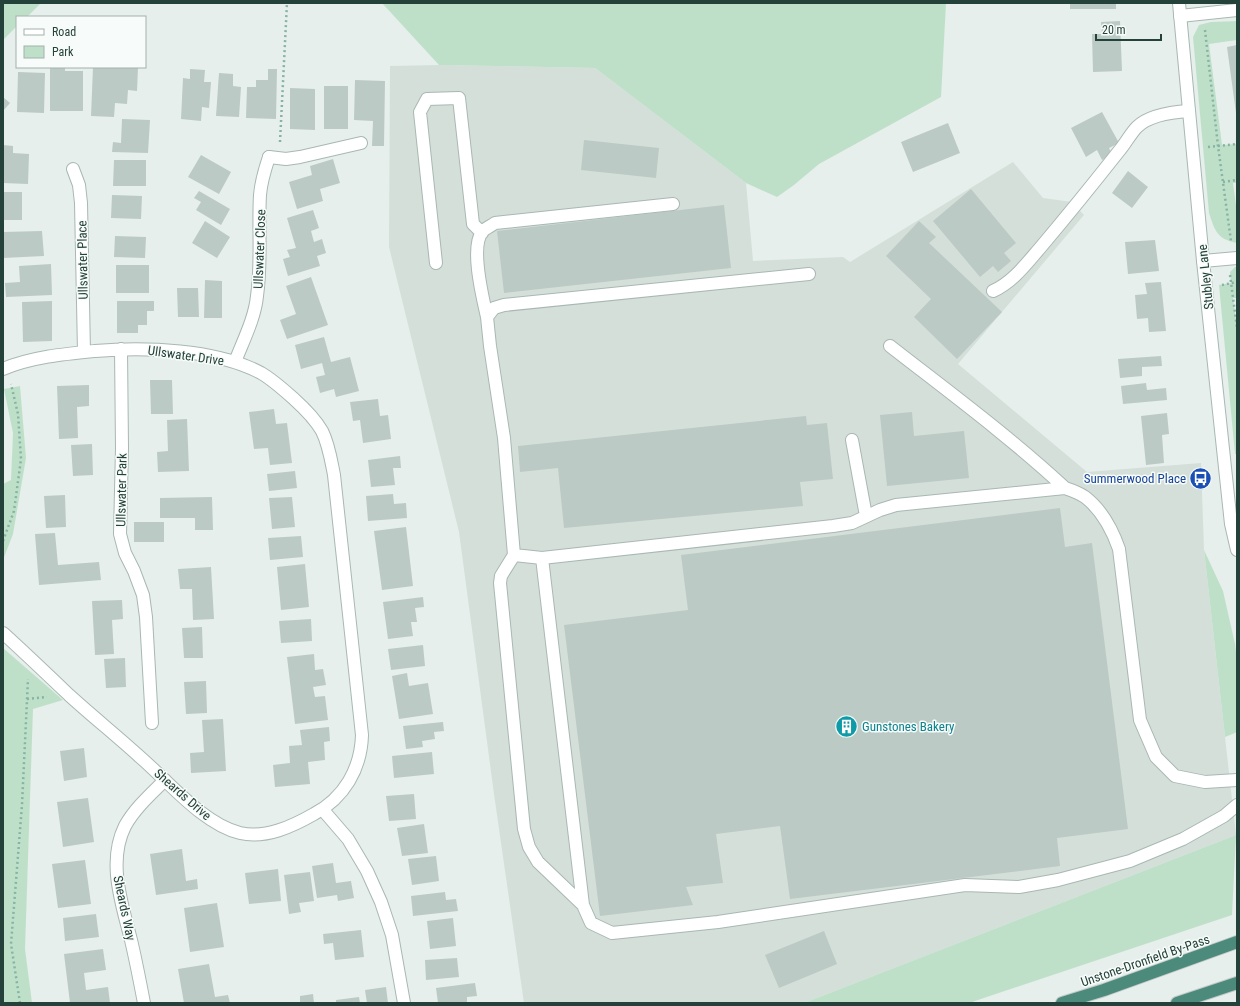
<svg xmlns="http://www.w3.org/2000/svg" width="1240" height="1006" font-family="'Roboto Condensed',sans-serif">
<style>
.built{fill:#d4dfda}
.green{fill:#bfe0c8}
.building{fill:#bbcac4}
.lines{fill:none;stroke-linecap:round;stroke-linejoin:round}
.service-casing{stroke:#a8b8b2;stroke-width:14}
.minor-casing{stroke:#a8b8b2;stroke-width:14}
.tertiary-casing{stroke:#a8b8b2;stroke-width:14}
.trunk-casing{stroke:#c2cac8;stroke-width:14}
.path{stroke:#86b3a5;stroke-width:2.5;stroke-dasharray:2 3;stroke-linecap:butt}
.service{stroke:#fff;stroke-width:12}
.minor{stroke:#fff;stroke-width:12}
.tertiary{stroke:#fff;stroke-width:12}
.trunk{stroke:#4c8a7c;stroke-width:12}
.labels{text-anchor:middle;stroke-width:3;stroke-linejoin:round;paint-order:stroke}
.street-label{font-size:13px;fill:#24423a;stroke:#f7fbf9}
.transit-label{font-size:13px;fill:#164399;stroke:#f7fbf9;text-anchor:end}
.culture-label{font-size:13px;fill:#0d838f;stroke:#f7fbf9;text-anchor:start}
</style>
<rect width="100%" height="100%" fill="#e6efeb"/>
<path class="built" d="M439,65L595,68L746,183L753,261L843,257L850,262L1013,162L1043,198L1072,202L1084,215L958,364L1087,472L1201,463L1204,550L1236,835L804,1003H524L494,794L459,532L389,247L390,66Z"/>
<path class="green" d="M3,3H41L27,17H17V26L3,40Z
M382,3H946L941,97L819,164L794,185L777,197L746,183L595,68L439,65Z
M1237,21V40L1209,44L1222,145L1237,144V183H1233L1237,213V243C1217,239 1215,231 1209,213L1193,37L1199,25L1211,22Z
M1235,267H1237V298H1233L1237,328V454H1235L1219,285L1231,283L1230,272Z
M20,386L26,458L13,534L3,560V484L11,480L13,433L4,389Z
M1204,550L1223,591L1235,644L1237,660V731L1235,733L1225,737Z
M3,648L63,700L33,709L25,949L32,1003H3Z
M1236,835L1232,915L969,1003H804Z"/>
<path class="building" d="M1070,3H1116V9H1070Z
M1120,21L1122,71L1093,72L1092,34H1102L1101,22Z
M1237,45V113H1236L1227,47Z
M50,67H65V71H83V111H50Z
M93,67L138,68L137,91L128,90L127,104L115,103L114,117L91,116Z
M190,69L205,70L204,82H211L209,108L202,107L201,121L181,119L183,78L190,79Z
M268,69H277L276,119L246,118L247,87H256V80H268Z
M18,72L45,73L44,113L17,112Z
M219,73L233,74V86L241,87L239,117L216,116Z
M355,80L385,81L384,146H372L373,121L354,120Z
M324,86H348V129H324Z
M290,88L315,89V130L290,129Z
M3,97L10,103L3,111Z
M1102,112L1119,143L1109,148L1112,154L1102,160L1097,150L1086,157L1071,128Z
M122,119L150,120L148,153L112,152L113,142L121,143Z
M948,123L960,153L913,172L901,142Z
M584,140L659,148L656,178L581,170Z
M3,145L13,146V153L29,154L28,184L3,183Z
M201,155L231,172L219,194L188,177Z
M333,159L340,183L320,189L323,201L297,209L289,182L312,175L310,166Z
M114,160H146V186H113Z
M1128,171L1148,187L1132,208L1112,193Z
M971,189L1016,243L1004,253L1011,261L998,272L993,266L980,277L933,221Z
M199,191L230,209L221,225L196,210L201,202L194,198Z
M3,192H22V220H3Z
M112,195L142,196L141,219L111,218Z
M724,205L731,268L504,293L497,231Z
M313,210L319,228L311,231L314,242L322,239L326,253L317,256L320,266L288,276L283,259L290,257L287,250L296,248L287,218Z
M205,221L230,237L217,258L192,243Z
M919,221L936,237L929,243L1002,312L957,359L914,317L931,299L886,256Z
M42,231L44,256L3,258V232Z
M115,236L146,237L145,258L114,257Z
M1155,240L1159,271L1128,274L1125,242Z
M51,264L52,295L6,297L5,283L20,282L19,266Z
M116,265H149V293H116Z
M311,277L328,325L287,339L280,320L296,314L286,286Z
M205,280L222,281V318H204Z
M1161,282L1166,331L1149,332L1148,318L1137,319L1135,295L1147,294L1145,283Z
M177,288H198L199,317H178Z
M52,301V341L23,342L22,302Z
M117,301H154V311H147V325H138V333H117Z
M324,337L331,362L350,357L359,391L336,397L334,389L320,393L316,377L325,375L322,363L301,369L295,345Z
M1161,356L1162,366L1142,367V376L1120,378L1118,359Z
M150,380H172L173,414H151Z
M1146,383L1147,390L1166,388L1167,400L1123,404L1121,386Z
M89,385V406L77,407L78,438L59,439L57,386Z
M378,399L380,416L388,415L391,439L363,443L360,420L353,421L350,402Z
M274,409L276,424L287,423L292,463L270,465L268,448L254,449L249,412Z
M912,412L914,436L964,431L969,478L887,486L880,415Z
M1167,413L1169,434L1162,435L1164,463L1146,465L1141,416Z
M806,416L807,425L827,423L833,479L800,482L803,506L564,528L558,468L520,472L518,446Z
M187,419L189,471L158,472L157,452L168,451L167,420Z
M92,444L93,475L73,476L71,445Z
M400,456L401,468H393L395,485L371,487L368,460Z
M295,471L297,488L269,491L267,474Z
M393,494L394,504L406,503L407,518L368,521L366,496Z
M65,495L66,527L46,528L44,496Z
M212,497L213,530H195V518H160V498Z
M292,497L295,527L272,529L269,498Z
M1060,508L1065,547L1092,543L1128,829L1057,838L1060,866L790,899L780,826L716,834L723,883L686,887L693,905L600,916L564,625L688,610L681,555Z
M134,522H164V542H134Z
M406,527L413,586L382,590L374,531Z
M55,533L58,565L99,562L101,580L39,585L35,534Z
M301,536L303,557L270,560L268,538Z
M305,564L309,607L281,610L277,567Z
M211,567L214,619L193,620L192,589H180L178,569Z
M423,597L424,607L415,608L417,622H411L413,636L388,639L383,602Z
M122,600L123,619L112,620L114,654L95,655L92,601Z
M311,619L312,641L281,643L279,621Z
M202,627L203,658H184L182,628Z
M423,645L425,666L391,670L388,649Z
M314,654L315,670L323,669L326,685L313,687L315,697L325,696L328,720L295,724L287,657Z
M125,658L126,687L106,688L104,659Z
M407,673L409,686L428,683L433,714L399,719L392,676Z
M206,681L207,713L186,714L184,682Z
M223,719L226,771L191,773L190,753L204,752L202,720Z
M443,722L444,731L434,732L435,739L422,741L423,747L406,749L403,726Z
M329,727L330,741L324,742L325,760L308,762L310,784L275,787L273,765L290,763L289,746L302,745L300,730Z
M84,748L87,777L64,781L60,751Z
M432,752L434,774L394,778L392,756Z
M414,794L416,819L389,821L386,796Z
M88,798L94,842L63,847L57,802Z
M424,824L428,853L402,856L397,828Z
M182,849L186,881L197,879L198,889L156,895L150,854Z
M436,856L439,881L412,885L408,859Z
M85,860L91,904L58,908L52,864Z
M333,863L336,883L351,881L354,898L338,901L337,895L317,898L312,866Z
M278,869L281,901L249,904L245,873Z
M310,872L314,901L299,903L301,912L289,914L284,875Z
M445,892L446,900L456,899L458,911L413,916L411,896Z
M217,903L224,947L190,952L184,908Z
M96,914L99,937L65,941L63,918Z
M453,918L456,946L430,949L427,921Z
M361,930L364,957L335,960L333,943L324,944L323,934Z
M824,931L837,964L779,988L765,955Z
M103,949L106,970L84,973L86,990L108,987L110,1003H70L64,954Z
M457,958L459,977L426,980L425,960Z
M209,964L215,997L228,995L230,1003H184L178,969Z
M475,983L477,996L467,997V1003H438L436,988Z
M386,987L388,1003H367L365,990Z
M313,994L314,1003H300V996Z
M359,997L360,1003H336V1000Z"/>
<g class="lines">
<defs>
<path id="service" d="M269,157L286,159L300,157L361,143
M436,263L420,112L427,99L459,98L473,224L482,233
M809,274L504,305L494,308L487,317L490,346L504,438L514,555L542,558L583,905L591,923L612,933L718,922L965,885L1019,887L1058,880L1130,861L1183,839L1224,816L1237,805
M993,291C1013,282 1026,264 1040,248C1067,216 1093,184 1119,151C1125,144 1131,133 1137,127C1149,115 1173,112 1189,111
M487,317C483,299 470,248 482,232C484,229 491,226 495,223L673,204
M890,346C949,392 1010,437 1065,488
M852,440L866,516
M514,555L501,576L500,583L524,829L529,847L538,862L583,905
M542,558L833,526L852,523L880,510L896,505L1065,488C1071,490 1079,493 1085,497C1102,510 1112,529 1119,549L1140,720L1156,757L1175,776L1205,782L1237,780"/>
<path id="minor" d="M1180,16L1237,10
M73,169L79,185L81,203L84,352
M1203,261L1237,258
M121,349L122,448L120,534L125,553L134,571L143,595L146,617L152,723
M235,362C243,341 255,318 257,296C262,262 258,229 260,195C261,182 265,169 269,157
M3,369C32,357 64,354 95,351C145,347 216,349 261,373C273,380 284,390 294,399C304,408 315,419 322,431C329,445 331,460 334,475L362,735C361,769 344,798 314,814C293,826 266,839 240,833C203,824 168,781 140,757C117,736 92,716 69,695C47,674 25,653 3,633
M323,810L348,839L367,871L381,902L392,935L404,1003
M144,1003C140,982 136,961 131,940C122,904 107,862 125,826C135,808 151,794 165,780"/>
<path id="tertiary" d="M1179,3L1203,261L1231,524L1237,550"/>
<path id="trunk" d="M1062,1003L1104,990L1237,942
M1177,1003L1237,983"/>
</defs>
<use href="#service" class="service-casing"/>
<use href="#minor" class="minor-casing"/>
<use href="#tertiary" class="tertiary-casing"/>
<use href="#trunk" class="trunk-casing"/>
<path class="path" d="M1205,30L1218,146L1231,241
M280,142L287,3
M1208,147L1237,144
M1223,182L1237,180
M1230,275L1237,328
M1222,285L1237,282
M3,541L14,511L21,459L18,414L11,384
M27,699L47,697
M20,1003L11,944L22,805L28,679"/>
<use href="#service" class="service"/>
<use href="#minor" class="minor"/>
<use href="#tertiary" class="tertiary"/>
<use href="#trunk" class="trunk"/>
</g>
<defs>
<symbol id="bus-disc" viewBox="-11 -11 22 22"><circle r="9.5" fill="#1a4fb4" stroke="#f7fbf9"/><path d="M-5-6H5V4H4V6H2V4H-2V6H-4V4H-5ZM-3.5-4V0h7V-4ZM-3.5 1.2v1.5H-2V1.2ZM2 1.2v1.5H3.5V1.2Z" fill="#fff"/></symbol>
<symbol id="building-disc" viewBox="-11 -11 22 22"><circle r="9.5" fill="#0f9aa8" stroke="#f7fbf9"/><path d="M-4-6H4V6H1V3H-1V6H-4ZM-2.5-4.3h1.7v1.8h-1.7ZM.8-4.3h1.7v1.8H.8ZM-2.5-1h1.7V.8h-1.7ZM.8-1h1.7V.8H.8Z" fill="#fff"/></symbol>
</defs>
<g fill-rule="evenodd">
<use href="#bus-disc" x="1188" y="466" width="25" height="25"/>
<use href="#building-disc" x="834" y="714" width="25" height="25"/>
</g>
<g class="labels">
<g class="street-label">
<text transform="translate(259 249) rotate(-88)" y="5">Ullswater Close</text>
<text transform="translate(82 260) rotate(-91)" y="5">Ullswater Place</text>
<text transform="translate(1205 277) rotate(-96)" y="5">Stubley Lane</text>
<text transform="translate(186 355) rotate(8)" y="5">Ullswater Drive</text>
<text transform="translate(121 490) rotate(-89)" y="5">Ullswater Park</text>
<text transform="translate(183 794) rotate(41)" y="5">Sheards Drive</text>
<text transform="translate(125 908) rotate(78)" y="5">Sheards Way</text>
<text transform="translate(1145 960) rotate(-19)" y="5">Unstone-Dronfield By-Pass</text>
</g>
<g class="transit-label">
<text x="1186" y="483">Summerwood Place</text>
</g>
<g class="culture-label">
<text x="862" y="731">Gunstones Bakery</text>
</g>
</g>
<rect width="1240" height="1006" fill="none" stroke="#24423a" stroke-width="8"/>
<rect x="16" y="16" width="130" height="52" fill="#f7fbf9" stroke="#a3b1ad"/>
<rect x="24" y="29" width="20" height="6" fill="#ffffff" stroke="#a3b1ad"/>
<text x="52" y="36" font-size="12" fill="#24423a">Road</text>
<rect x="24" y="46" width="20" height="12" fill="#bfe0c8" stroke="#a3b1ad"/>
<text x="52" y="56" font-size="12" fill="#24423a">Park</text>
<path d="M1096 34v6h65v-6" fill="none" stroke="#24423a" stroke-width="2"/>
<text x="1102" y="34" font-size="12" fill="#24423a" stroke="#f7fbf9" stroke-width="3" paint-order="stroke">20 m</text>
</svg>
